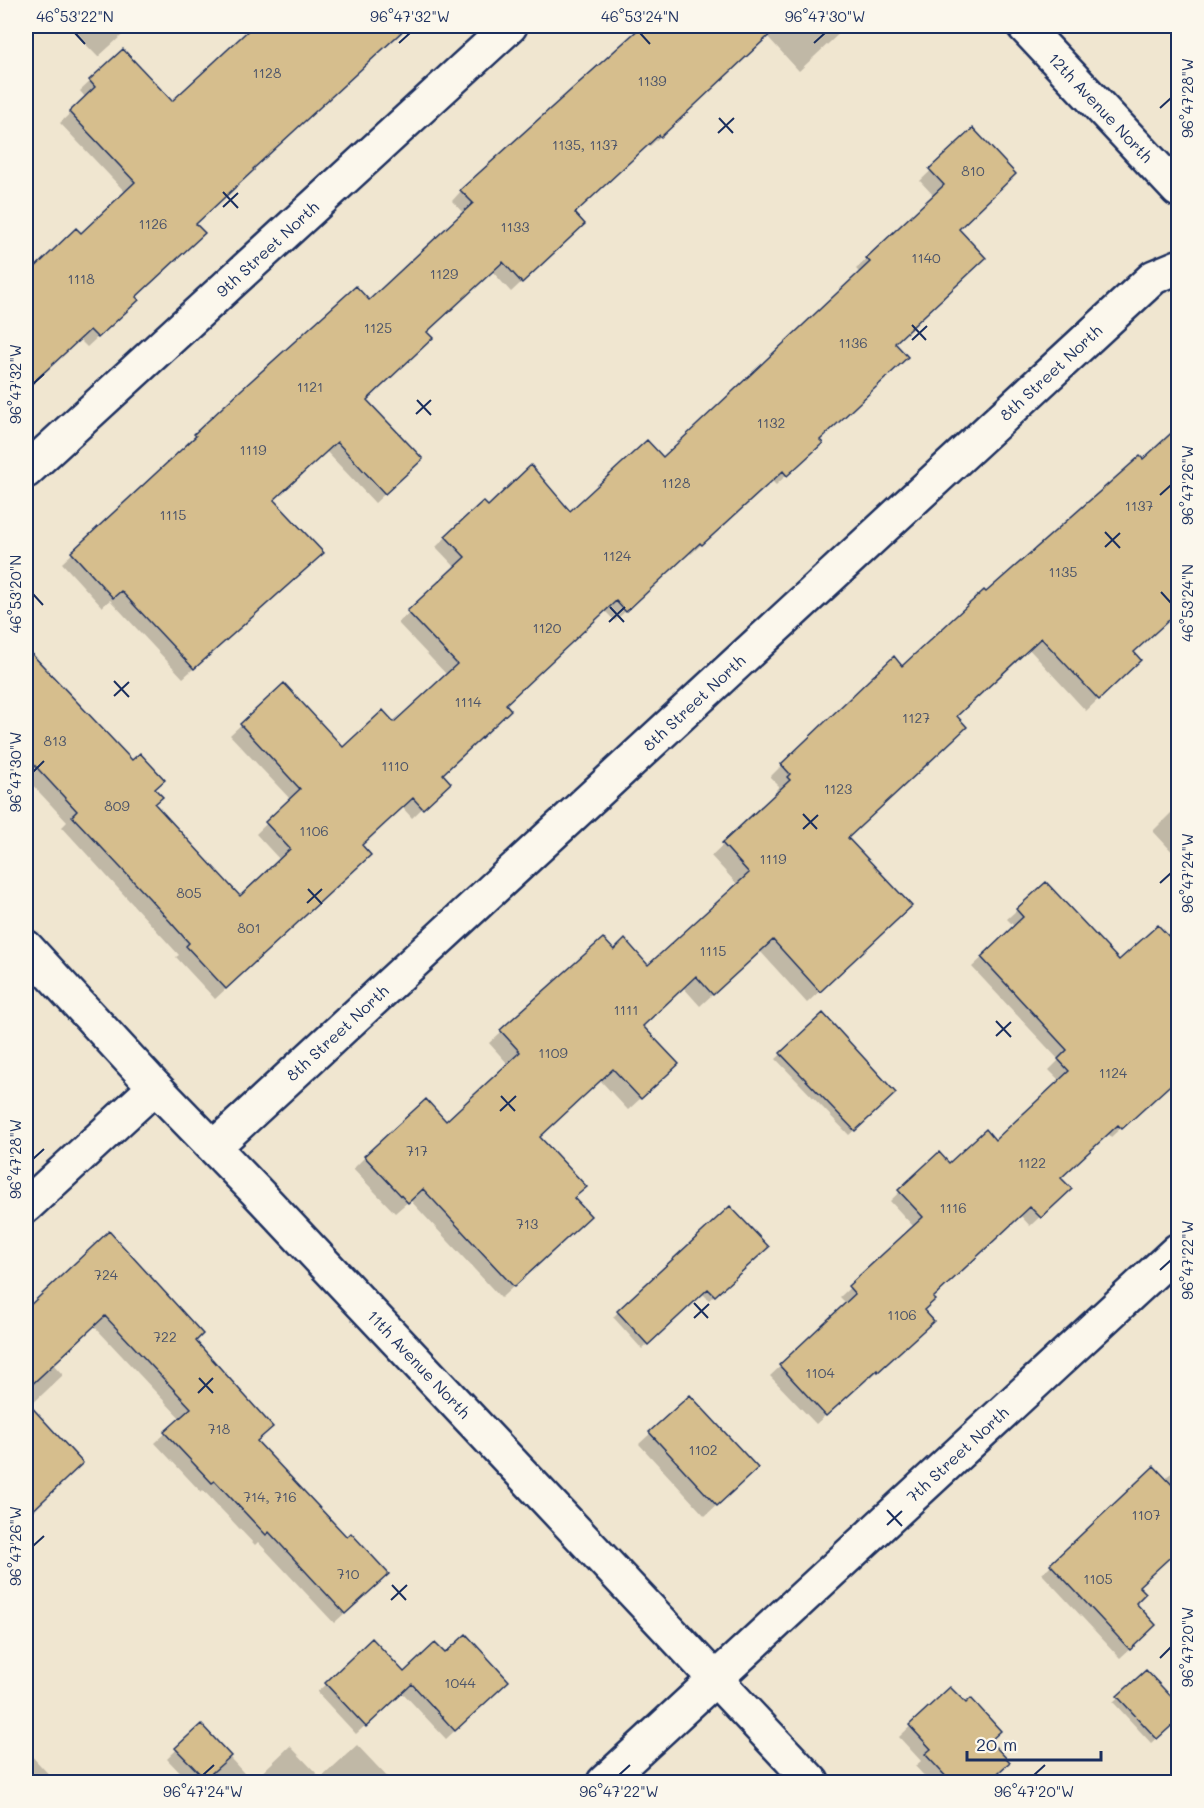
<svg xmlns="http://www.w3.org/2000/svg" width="1204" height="1808" font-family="Mali,sans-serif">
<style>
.shadow{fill:#0003}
.building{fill:#d6be8d;stroke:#1b2f5e;stroke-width:1.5}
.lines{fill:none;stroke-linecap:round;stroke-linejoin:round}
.street-casing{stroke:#1b2f5e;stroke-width:38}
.secondary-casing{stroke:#1b2f5e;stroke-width:38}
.street{stroke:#fbf7ec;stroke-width:33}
.secondary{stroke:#fbf7ec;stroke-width:33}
.ticks{fill:none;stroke:#1b2f5e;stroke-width:2}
.labels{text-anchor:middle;stroke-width:5;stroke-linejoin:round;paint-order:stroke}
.number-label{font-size:14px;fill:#4a536a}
.street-label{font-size:16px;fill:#1b2f5e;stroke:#fbf7ec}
.neatline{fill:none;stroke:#1b2f5e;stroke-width:2}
.ticks-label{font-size:15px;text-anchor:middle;fill:#1b2f5e}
</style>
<rect width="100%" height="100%" fill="#f0e6d0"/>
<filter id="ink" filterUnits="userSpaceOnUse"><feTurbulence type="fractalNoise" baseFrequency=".0167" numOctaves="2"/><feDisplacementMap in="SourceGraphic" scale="12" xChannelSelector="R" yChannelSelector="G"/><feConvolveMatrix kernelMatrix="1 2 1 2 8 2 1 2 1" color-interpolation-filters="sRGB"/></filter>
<g filter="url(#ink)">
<path class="shadow" d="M68,26H132L98,57Z
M255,26H406L251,169L195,224L127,310L87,347L79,339L26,388V297L31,292L26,286V278L76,230L81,235L126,193L60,123L86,98L80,91L123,51L172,103Z
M668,26H842L845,28L799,71L767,36L650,146L648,144L573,213V234L511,292L492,271L426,332L366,400L411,469L375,503L326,451L272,501L312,563L183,678L110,600L102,607L62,563L187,447L185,445L242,391L369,302L464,214L452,201L461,191Z
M973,130L957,229L893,343L818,440L810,453L776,485L771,480L691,554L689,552L615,621L605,611L504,705L441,774L438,793L412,818L402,807L360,846L358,866L215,999L176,957L179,955L62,827L67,822L26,778V650L132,762L154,789L153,805L240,898L280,860L256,834L291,800L230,735L284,685L343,749L394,724L447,675L398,623L456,568L436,547L446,537L488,508L570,513L663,459L860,273L856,269L934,196L920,181Z
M984,592L1132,653L1127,672L1086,711L1028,648L955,717L846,838L898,918L807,1003L760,951L700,1006L683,987L641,1026L665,1076L628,1110L600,1080L539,1138L572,1199L577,1228L501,1298L410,1200L395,1213L353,1169L365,1157L446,1123L508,1064L489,1043L603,940L614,952L648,967L738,885L711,856L778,793L776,790L779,786L770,777L782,765L902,668Z
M1178,806V858L1153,831Z
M1017,910L1178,1076L1111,1137L1108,1133L1060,1178V1198L1030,1226L1020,1215L931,1298L922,1310L923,1330L868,1380L866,1378L816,1424L770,1376L847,1304L840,1297L914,1227L890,1201L939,1154L949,1165L995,1142L1060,1081L1049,1070L1059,1060L972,967L1015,927L1007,919Z
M823,1015L894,1093L849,1135L776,1059Z
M730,1208L766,1246L709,1300L702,1293L642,1349L613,1317Z
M63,1299L194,1342L256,1442L377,1584L334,1623L258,1542L255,1545L203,1490L201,1492L155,1443L181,1419L94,1326L53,1364L63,1375L29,1407L71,1473L26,1516V1333Z
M690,1397L745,1479L705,1516L639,1444Z
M1178,1468V1548L1137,1586L1134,1603L1145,1635L1120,1658L1042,1574L1051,1565Z
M445,1656L498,1690L446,1739L402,1692L356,1734L317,1692L326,1684L403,1674Z
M1146,1672L1178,1718L1151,1743L1113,1702Z
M950,1689L966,1706L988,1742L1007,1762L987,1782H930L915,1766L921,1761L899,1737Z
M201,1726L252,1782L290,1746L321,1778L357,1745L392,1782H189L167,1759Z
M26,1750L56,1782H26Z"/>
<path class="building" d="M253,26H408L253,169L254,170L196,224L205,233L136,297L139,300L98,338L90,330L26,389V276L76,228L81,233L135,182L69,112L95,87L89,80L123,49L172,101Z
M642,26H779L661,137L659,135L575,213L585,224L522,283L503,262L427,332L433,338L367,400L423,459L385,494L337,442L274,500L324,553L194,669L121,591L113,598L71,552L196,436L194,434L241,390L356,286L369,300L473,203L460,190Z
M973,128L1016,174L959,229L986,258L895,343L908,357L820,440L823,443L787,476L783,471L702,545L700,543L626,612L616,601L506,704L511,710L443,774L451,783L423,809L413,798L362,845L371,855L226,989L186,946L189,943L150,899L72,816L77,811L26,756V648L132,760L140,753L165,780L155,789L163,797L155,804L240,896L290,849L265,822L300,789L240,724L284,683L343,747L383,710L394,722L457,664L407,611L465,557L445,536L483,501L488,506L531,465L570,511L647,440L663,457L870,262L866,258L944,185L929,169Z
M1179,426V611L1134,652L1141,660L1099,700L1041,638L957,716L967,727L848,838L912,906L820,992L773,940L713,995L696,976L643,1026L679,1064L641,1099L613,1069L540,1137L587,1187L574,1198L591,1216L514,1287L423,1189L408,1203L364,1156L426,1099L446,1121L520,1052L500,1030L603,938L614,950L625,939L648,965L749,873L722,843L790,780L787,777L790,774L781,764L894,656L902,666L984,590L986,592L1140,456L1143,459Z
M1046,882L1119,960L1158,925L1179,947V1077L1122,1129L1118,1125L1061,1178L1072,1189L1041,1218L1030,1207L933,1298L935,1300L924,1310L934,1321L878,1372L877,1370L826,1416L779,1365L855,1294L848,1286L923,1217L898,1190L939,1152L949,1163L986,1129L995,1140L1069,1071L1058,1059L1067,1050L981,957L1023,917L1016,909Z
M823,1013L896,1093L855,1131L780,1053Z
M730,1206L769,1247L715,1296L708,1289L648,1345L617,1311Z
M109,1231L203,1334L196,1341L273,1427L257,1441L347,1537L351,1533L389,1574L345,1614L269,1532L266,1535L215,1481L212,1483L164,1432L191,1408L105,1316L26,1390V1309Z
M690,1395L758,1468L717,1506L649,1432Z
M26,1401L83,1463L26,1517Z
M1154,1466L1179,1492V1549L1139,1586L1146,1593L1136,1603L1156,1625L1130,1650L1050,1564Z
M466,1634L509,1681L455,1731L412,1684L366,1727L325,1683L372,1638L404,1672L435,1643L445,1653Z
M1146,1670L1179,1705V1719L1157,1739L1117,1696Z
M950,1687L966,1703L971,1698L1001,1731L990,1741L1010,1762L988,1782H951L925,1754L931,1749L909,1725Z
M201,1724L231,1756L205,1779L175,1748Z"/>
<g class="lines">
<defs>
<g id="street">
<path id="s1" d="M26,471L510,26"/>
<path id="s2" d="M26,947L155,1087L255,1190L812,1782"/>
<path id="s3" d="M214,1147L1154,277L1178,267"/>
<path d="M26,1206L155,1087"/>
<path id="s4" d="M604,1782L1178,1250"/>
</g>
<g id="secondary">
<path id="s5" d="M1024,26L1178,190"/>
</g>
</defs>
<use href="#street" class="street-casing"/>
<use href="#secondary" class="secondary-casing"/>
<use href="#street" class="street"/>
<use href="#secondary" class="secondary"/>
</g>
</g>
<path class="ticks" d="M75,33L85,44M640,33L650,44M399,43L410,33M814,43L825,33M1160,108L1171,98M719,118L733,133M718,133L734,118M223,192L238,208M223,207L238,193M912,325L926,340M912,340L927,326M33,384L44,374M417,400L431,415M416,414L431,400M1160,495L1171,485M1105,532L1120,548M1105,547L1120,533M1161,592L1171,603M33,594L43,605M610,607L624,622M609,622L625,607M114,681L129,697M114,696L129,682M33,772L44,761M803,814L817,829M803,829L818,815M1160,883L1171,873M308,889L322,904M307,903L322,889M996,1021L1011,1037M996,1036L1011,1022M501,1096L515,1111M500,1111L516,1096M33,1159L44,1149M1160,1270L1171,1260M694,1303L708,1318M694,1318L709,1304M199,1378L213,1393M198,1393L213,1378M887,1510L902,1526M887,1525L902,1511M33,1546L44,1536M392,1585L406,1600M391,1600L407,1585M1160,1658L1171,1647M203,1775L214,1765M619,1775L630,1765M1034,1775L1045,1765"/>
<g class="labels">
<g class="number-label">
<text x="267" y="78">1128</text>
<text x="652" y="86">1139</text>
<text x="585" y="150">1135, 1137</text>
<text x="973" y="176">810</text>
<text x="153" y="229">1126</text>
<text x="515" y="232">1133</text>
<text x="926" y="263">1140</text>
<text x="444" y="279">1129</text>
<text x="81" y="284">1118</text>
<text x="378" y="333">1125</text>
<text x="853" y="348">1136</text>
<text x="310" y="392">1121</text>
<text x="771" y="428">1132</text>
<text x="253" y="455">1119</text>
<text x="676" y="488">1128</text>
<text x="1139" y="511">1137</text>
<text x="173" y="520">1115</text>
<text x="617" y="561">1124</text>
<text x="1063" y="577">1135</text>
<text x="547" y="633">1120</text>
<text x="468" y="707">1114</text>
<text x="916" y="723">1127</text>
<text x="55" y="746">813</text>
<text x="395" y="771">1110</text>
<text x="838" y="794">1123</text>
<text x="117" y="811">809</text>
<text x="314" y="836">1106</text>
<text x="773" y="864">1119</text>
<text x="189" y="898">805</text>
<text x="249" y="933">801</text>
<text x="713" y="956">1115</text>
<text x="626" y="1015">1111</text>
<text x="553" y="1058">1109</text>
<text x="1113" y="1078">1124</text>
<text x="417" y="1156">717</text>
<text x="1032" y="1168">1122</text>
<text x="953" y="1213">1116</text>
<text x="527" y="1229">713</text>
<text x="106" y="1280">724</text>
<text x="902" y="1320">1106</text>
<text x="165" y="1342">722</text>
<text x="820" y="1378">1104</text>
<text x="219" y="1434">718</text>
<text x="703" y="1455">1102</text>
<text x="270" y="1502">714, 716</text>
<text x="1146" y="1520">1107</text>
<text x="348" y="1579">710</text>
<text x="1098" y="1584">1105</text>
<text x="460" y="1688">1044</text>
</g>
<g class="street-label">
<text dy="6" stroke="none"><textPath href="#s5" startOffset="112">12th Avenue North</textPath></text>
<text dy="6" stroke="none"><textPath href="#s1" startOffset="328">9th Street North</textPath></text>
<text dy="6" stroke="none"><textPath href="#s3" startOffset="1140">8th Street North</textPath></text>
<text dy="6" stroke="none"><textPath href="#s3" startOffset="654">8th Street North</textPath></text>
<text dy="6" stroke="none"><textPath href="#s3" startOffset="168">8th Street North</textPath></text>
<text dy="6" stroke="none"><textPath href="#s2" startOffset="573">11th Avenue North</textPath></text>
<text dy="6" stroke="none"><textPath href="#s4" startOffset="482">7th Street North</textPath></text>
</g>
</g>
<rect width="1204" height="1808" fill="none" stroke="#fbf7ec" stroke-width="66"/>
<path d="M967 1751v9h134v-9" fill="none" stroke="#1b2f5e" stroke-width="3"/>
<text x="976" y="1751" font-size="18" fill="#1b2f5e" stroke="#fbf7ec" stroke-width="4.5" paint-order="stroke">20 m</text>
<rect x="33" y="33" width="1138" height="1742" class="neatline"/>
<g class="ticks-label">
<text x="75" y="22">46°53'22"N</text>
<text x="410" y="22">96°47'32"W</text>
<text x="640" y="22">46°53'24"N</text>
<text x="825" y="22">96°47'30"W</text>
<text transform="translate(1188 98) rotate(-90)" y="5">96°47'28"W</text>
<text transform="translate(16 384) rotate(-90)" y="5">96°47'32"W</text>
<text transform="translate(1188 485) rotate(-90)" y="5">96°47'26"W</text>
<text transform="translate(16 594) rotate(-90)" y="5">46°53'20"N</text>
<text transform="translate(1188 603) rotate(-90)" y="5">46°53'24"N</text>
<text transform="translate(16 772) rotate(-90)" y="5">96°47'30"W</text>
<text transform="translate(1188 873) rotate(-90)" y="5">96°47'24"W</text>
<text transform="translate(16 1159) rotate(-90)" y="5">96°47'28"W</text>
<text transform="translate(1188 1260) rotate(-90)" y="5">96°47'22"W</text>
<text transform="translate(16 1546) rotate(-90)" y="5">96°47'26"W</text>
<text transform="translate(1188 1647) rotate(-90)" y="5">96°47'20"W</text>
<text x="203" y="1797">96°47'24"W</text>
<text x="619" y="1797">96°47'22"W</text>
<text x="1034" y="1797">96°47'20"W</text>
</g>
</svg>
